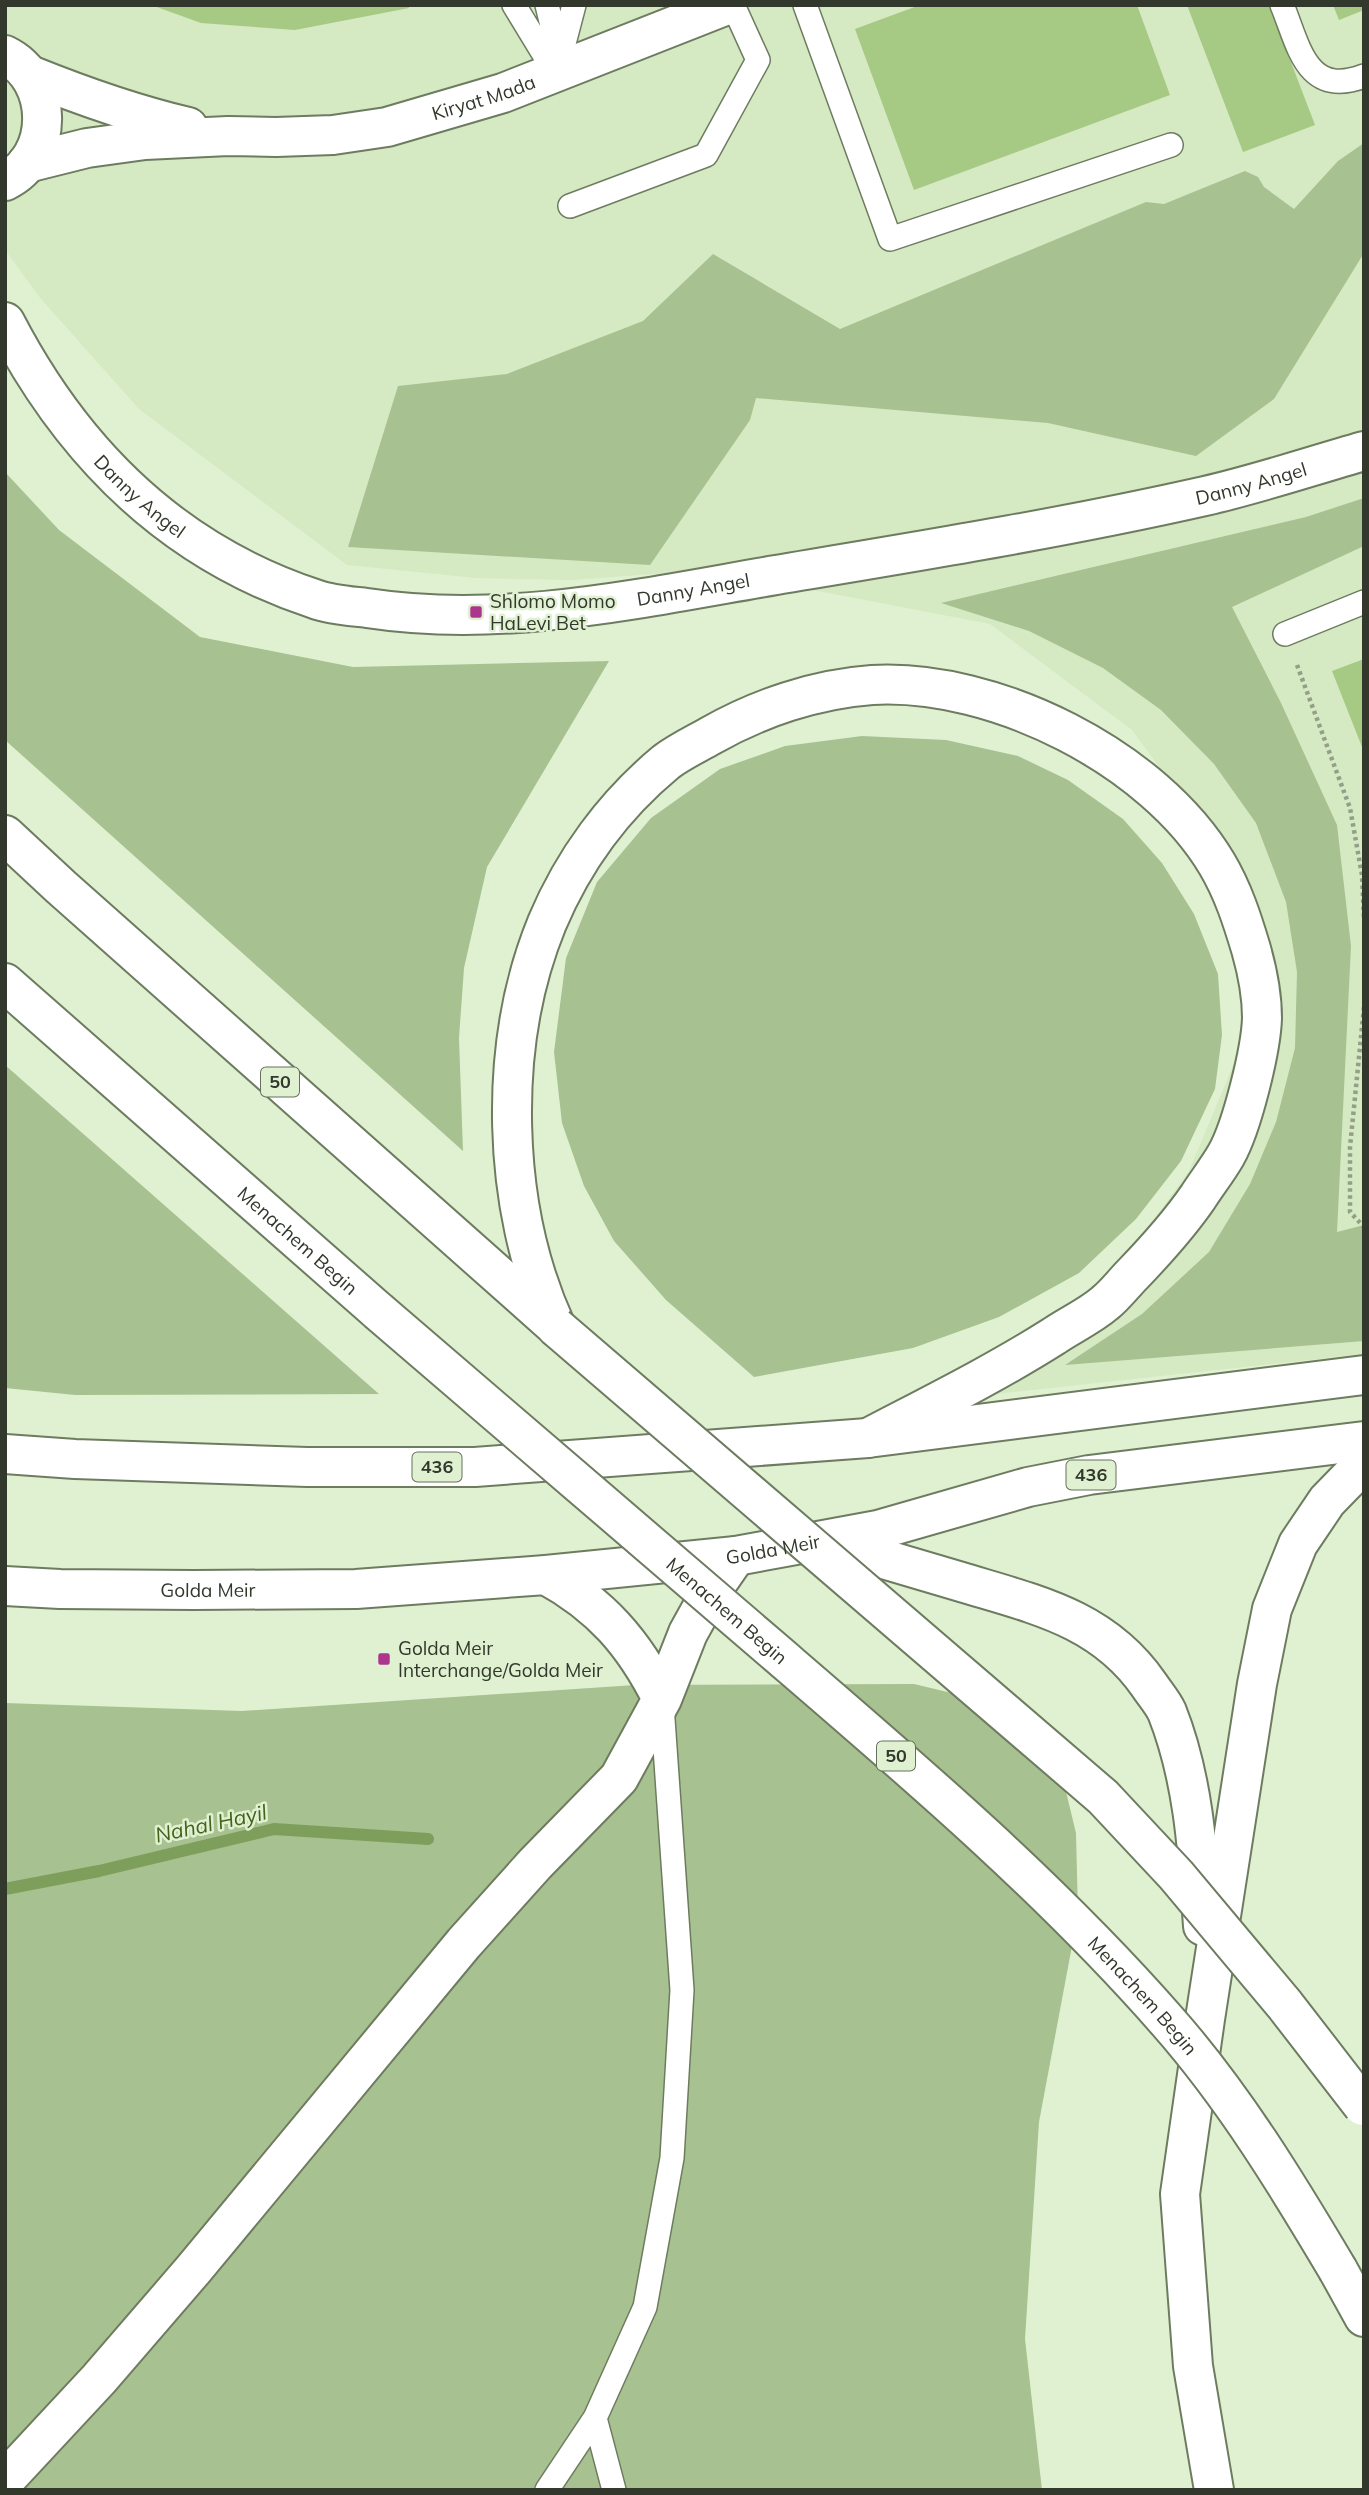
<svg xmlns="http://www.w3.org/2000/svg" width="1369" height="2495" font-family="Mulish,sans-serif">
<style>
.built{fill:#d5e9c3}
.green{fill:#a8c190}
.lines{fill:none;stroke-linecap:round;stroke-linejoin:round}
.stream{stroke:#7d9f5b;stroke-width:12}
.building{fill:#a6c984}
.lane-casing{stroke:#6d7c60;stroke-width:26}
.street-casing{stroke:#6d7c60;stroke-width:42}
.secondary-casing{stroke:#6d7c60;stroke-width:42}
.primary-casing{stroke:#6d7c60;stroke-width:42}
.highway-casing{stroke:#6d7c60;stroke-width:42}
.path{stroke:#939f89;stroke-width:4.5;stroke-dasharray:3.5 3.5;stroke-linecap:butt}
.lane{stroke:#fff;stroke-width:23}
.street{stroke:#fff;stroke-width:38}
.secondary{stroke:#fff;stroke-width:38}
.primary{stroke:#fff;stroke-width:38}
.highway{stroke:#fff;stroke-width:38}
.highway-bridge-casing{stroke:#6d7c60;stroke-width:42;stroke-linecap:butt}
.highway-bridge{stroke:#fff;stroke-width:38}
.poi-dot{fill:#ac368d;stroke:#e0f1d2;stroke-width:2.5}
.labels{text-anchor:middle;stroke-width:5;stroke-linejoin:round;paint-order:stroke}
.shield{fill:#e0f1d2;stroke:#66705e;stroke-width:2}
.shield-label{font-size:18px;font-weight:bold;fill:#32382c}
.street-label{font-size:19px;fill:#32382c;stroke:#e0f1d2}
.poi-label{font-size:19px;fill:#32382c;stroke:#e0f1d2;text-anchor:start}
.water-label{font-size:21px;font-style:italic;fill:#43621b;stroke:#e0f1d2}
</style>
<rect width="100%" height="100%" fill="#e0f1d2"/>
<path class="built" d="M5,5H1364V1354L996,1394L1104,1289L1189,1171L1245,1037L1223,854L1132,730L990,624L708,570L572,580L476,578L347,565L139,409L41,299L5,250Z"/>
<path class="green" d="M1364,143V253L1274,399L1196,456L1048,423L756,398L750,420L650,565L348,547L398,386L507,374L643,321L713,254L840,329L1146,202L1164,204L1245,171L1258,177L1264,187L1294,209L1338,161Z
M5,472L59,530L200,637L353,667L609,661L487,867L464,968L459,1038L463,1151L5,740Z
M1364,498V546L1232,607L1281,703L1337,825L1351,946L1337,1232L1364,1225V1341L1065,1365L1142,1314L1209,1252L1250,1184L1276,1122L1295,1048L1297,972L1286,902L1256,823L1214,764L1161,710L1103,668L1029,631L941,603L1306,517Z
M862,736L946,740L1018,756L1068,780L1123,819L1162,863L1194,914L1218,974L1222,1035L1215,1089L1181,1161L1136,1219L1079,1273L999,1317L913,1348L754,1377L666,1300L614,1241L584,1186L562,1123L554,1052L566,958L597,882L651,818L720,769L785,746Z
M5,1065L379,1394L75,1395L5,1388Z
M914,1684L981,1700L1062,1775L1076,1833L1078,1914L1039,2122L1025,2339L1042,2490H5V1703L242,1711L635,1685Z"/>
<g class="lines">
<path class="stream" d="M5,1889L99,1871L274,1829L428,1839"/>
</g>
<path class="building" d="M408,5L409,8L295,30L201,23L154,6Z
M920,5H1137L1170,95L914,190L855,29Z
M1187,5H1269L1315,125L1243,152Z
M1333,5H1364V10L1339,20Z
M1364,659V752L1332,671Z"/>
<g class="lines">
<defs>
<path id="lane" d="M514,5L556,74
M547,5L556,42V53
M805,5L890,239L1171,145
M1282,5C1299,46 1306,98 1364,76
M556,74L574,5
M570,206L706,155L758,60L733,5
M1285,634L1364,602
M595,2418L614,2490
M547,2490L595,2418L645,2307L672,2158L682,1990L662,1705"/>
<path id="street" d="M546,1575C601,1605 634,1643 662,1699
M5,2480L99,2379L193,2270L464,1943L535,1864L619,1778L662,1699L688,1633L709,1595L736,1556"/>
<g id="secondary">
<path d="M5,55C54,79 55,157 5,181"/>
<path d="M30,75C82,96 133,114 188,127"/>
<path id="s1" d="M27,163L87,148L145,140L228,136L276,137L333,135L387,127L503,93L727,5"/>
<path id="s2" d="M5,322C73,453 172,552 315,599C331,605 350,606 367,608C504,629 641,598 776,575C920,551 1063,528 1205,496C1258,484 1311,466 1364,451"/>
</g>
<g id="primary">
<path d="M5,1454L75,1459L307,1467H475L868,1438L1364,1375"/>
<path id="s3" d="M5,1586L60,1589L194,1590L356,1589L546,1575L736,1556L878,1530L1028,1487L1089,1475L1364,1441"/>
</g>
<g id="highway">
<path d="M5,835L61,887L552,1323"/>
<path id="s4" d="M5,983L378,1311"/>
<path d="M556,1327C501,1207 497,1045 547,923C573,861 614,805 666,762C679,752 696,744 710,736C759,708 816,689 872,685C995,678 1154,758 1217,864C1233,891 1242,919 1251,949C1257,970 1262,996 1262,1018C1261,1050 1242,1127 1226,1155C1218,1169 1207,1183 1198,1197C1178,1226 1157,1249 1133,1274C1124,1283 1115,1295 1105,1303C1090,1316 1070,1325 1054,1336C994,1374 931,1405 868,1438"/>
<path d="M826,1542C870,1555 914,1568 958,1581C1033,1604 1102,1617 1149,1685C1155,1694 1163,1703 1167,1712C1194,1780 1198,1854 1203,1926"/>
<path d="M1338,2270L1364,2317"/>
<path d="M1214,2490L1193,2366L1180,2194L1205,2019L1257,1684L1272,1609L1298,1544L1327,1501L1364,1463"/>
</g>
</defs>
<use href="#lane" class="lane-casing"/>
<use href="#street" class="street-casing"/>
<use href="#secondary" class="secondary-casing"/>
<use href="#primary" class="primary-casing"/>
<use href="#highway" class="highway-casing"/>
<path class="path" d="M1297,665L1350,808L1362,875L1364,920
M1364,1007L1350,1147V1212L1364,1227"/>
<use href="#lane" class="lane"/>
<use href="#street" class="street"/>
<use href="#secondary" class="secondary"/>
<use href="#primary" class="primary"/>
<use href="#highway" class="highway"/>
<defs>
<g id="highway-bridge">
<path id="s5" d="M378,1311C510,1424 642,1538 774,1651C910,1768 1049,1886 1168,2022C1234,2097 1287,2184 1338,2270"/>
<path d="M556,1327L1103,1797L1176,1875L1285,2005L1363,2106"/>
</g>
</defs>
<use href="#highway-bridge" class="highway-bridge-casing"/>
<use href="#highway-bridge" class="highway-bridge"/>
</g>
<g class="poi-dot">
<rect x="469" y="605" width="14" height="14" rx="3.5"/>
<rect x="377" y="1652" width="14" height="14" rx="3.5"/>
</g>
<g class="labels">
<g class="shield">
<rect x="261" y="1067.5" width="38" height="29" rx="5"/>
<rect x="412.5" y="1452.5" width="49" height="29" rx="5"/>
<rect x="1066.5" y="1460.5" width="49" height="29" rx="5"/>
<rect x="877" y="1741.5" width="38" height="29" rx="5"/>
</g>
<g class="shield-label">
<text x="280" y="1088">50</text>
<text x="437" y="1473">436</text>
<text x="1091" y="1481">436</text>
<text x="896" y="1762">50</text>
</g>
<g class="street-label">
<text dy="7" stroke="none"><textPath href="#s1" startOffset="464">Kiryat Mada</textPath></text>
<text dy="7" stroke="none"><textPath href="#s2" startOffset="1376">Danny Angel</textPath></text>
<text dy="7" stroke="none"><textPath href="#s2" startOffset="222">Danny Angel</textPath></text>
<text dy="7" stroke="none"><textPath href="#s2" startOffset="808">Danny Angel</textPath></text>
<text dy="7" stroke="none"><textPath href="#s4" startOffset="390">Menachem Begin</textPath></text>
<text dy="7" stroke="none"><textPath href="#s3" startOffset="770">Golda Meir</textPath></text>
<text dy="7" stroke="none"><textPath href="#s3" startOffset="203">Golda Meir</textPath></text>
<text dy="7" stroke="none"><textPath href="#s5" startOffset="460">Menachem Begin</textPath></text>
<text dy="7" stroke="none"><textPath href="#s5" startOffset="1027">Menachem Begin</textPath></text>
</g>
<g class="poi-label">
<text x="490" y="608">Shlomo Momo<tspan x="490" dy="22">HaLevi Bet</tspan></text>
<text x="398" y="1655">Golda Meir<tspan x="398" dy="22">Interchange/Golda Meir</tspan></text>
</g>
<g class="water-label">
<text transform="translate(211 1824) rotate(-12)" y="7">Nahal Hayil</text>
</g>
</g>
<rect width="1369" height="2495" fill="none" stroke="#32382c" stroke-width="14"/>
</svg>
